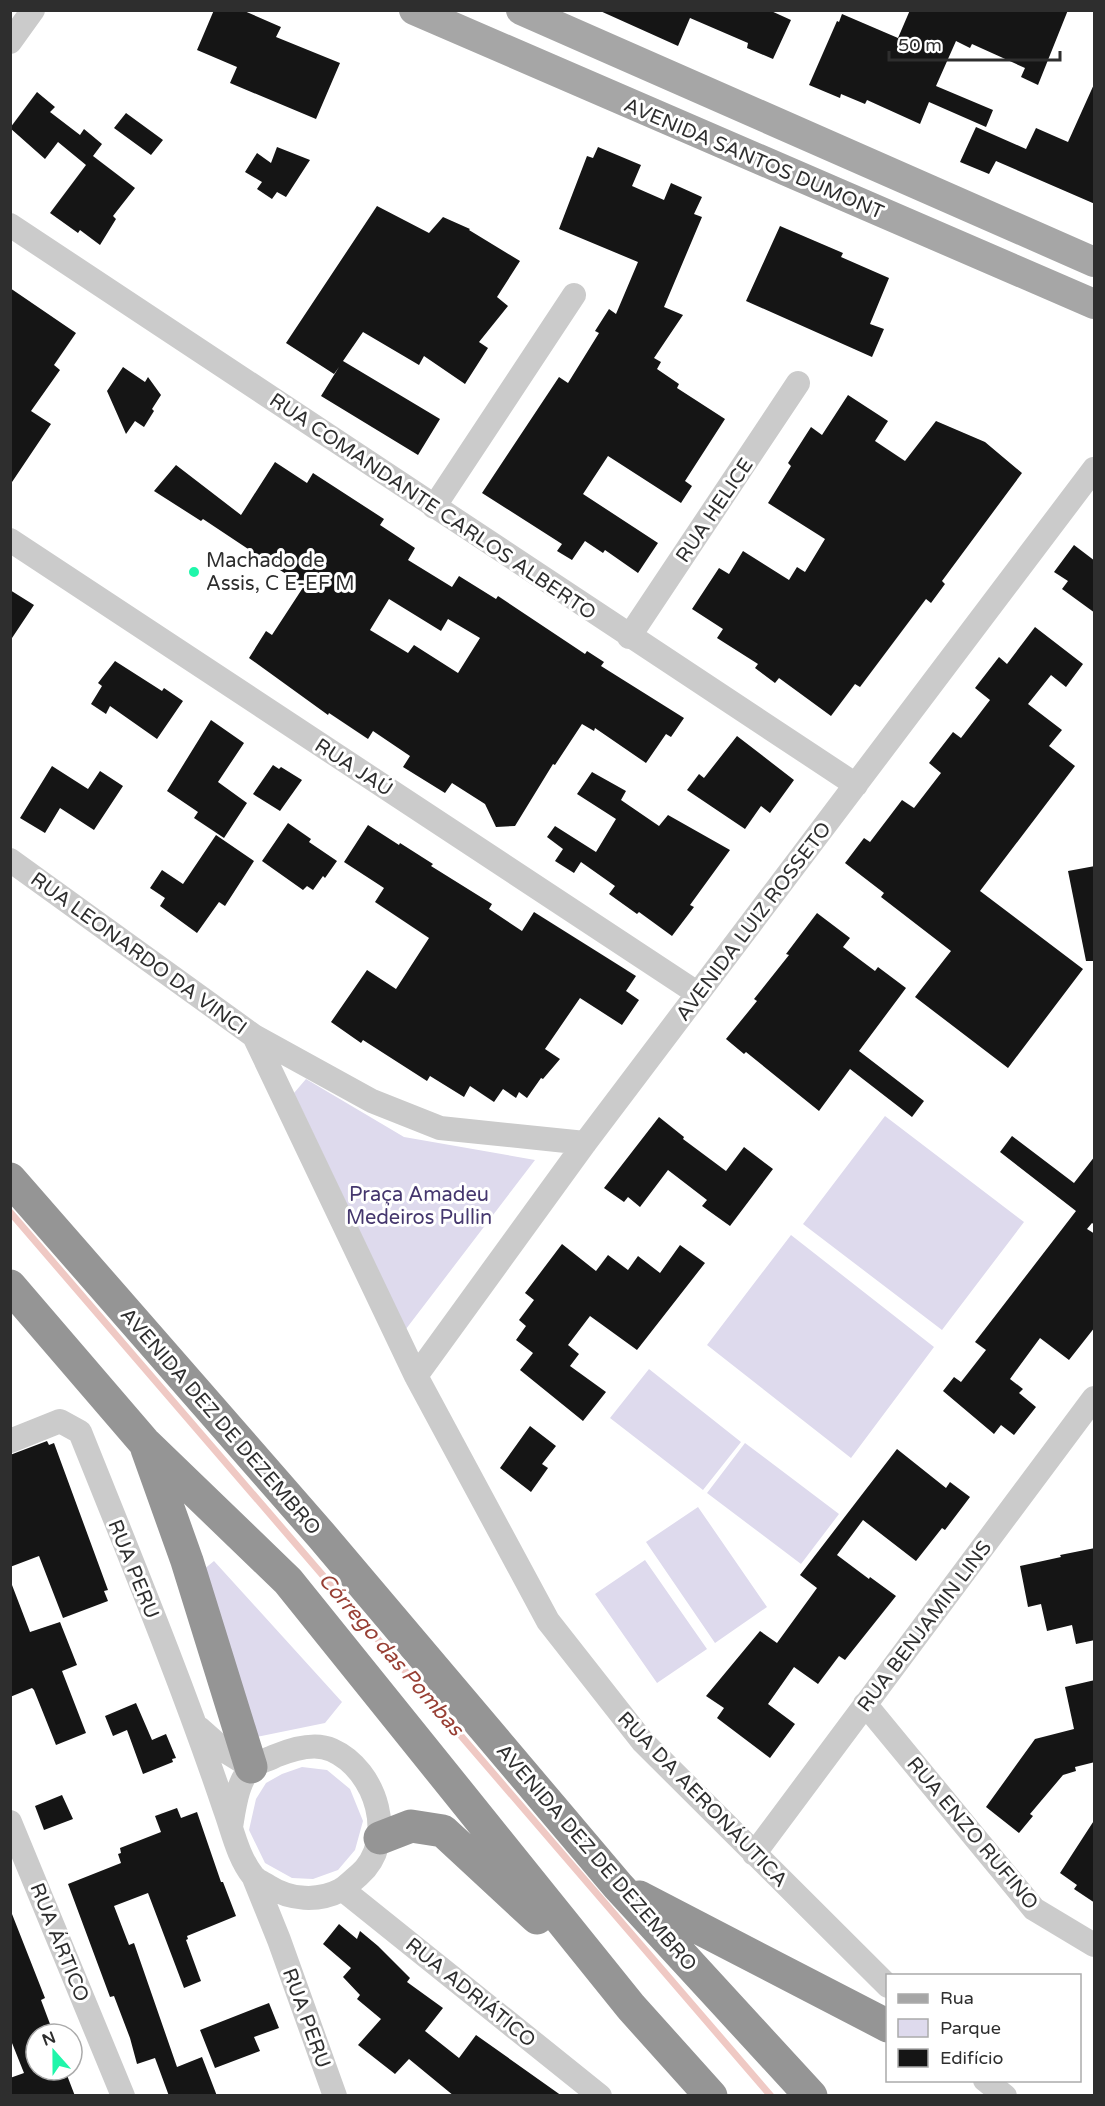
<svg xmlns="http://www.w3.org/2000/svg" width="1105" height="2106" font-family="'Varela Round',sans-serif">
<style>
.green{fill:#dedaed}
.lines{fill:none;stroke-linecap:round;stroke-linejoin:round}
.stream{stroke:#efc9c4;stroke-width:7}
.building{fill:#151515;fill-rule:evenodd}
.minor{stroke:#cbcbcb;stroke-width:24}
.major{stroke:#a6a6a6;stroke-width:30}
.highway{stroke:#959595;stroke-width:33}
.poi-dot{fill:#1ff6aa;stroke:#fff;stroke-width:2}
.labels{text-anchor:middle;stroke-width:6;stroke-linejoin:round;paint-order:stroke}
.street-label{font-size:20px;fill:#2e2e2e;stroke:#fff}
.poi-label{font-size:20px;fill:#2e2e2e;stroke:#fff;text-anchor:start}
.park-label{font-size:20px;fill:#45376e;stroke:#fff}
.water-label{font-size:21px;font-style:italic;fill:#983f34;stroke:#fff}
</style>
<rect width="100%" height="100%" fill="#fff"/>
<path class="green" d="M306,1079L404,1137L535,1160L406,1329L294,1093Z
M885,1116L1024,1222L942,1330L803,1224Z
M791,1235L934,1347L851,1458L707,1345Z
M649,1369L741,1442L703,1490L610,1418Z
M745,1443L839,1514L801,1564L707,1493Z
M698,1507L767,1607L715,1643L646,1542Z
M645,1560L707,1649L657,1683L595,1594Z
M214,1561L342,1702L325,1723L251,1738L203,1570Z
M302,1767L327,1770L350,1789L363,1821L355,1850L338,1870L313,1879L292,1878L265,1863L249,1830L256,1799L266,1783L282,1774Z"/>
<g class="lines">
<path class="stream" d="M10,1212L771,2096"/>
</g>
<path class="building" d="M214,10H242L281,27L276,37L340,63L316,119L230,83L237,67L197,50Z
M598,10H769L791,20L773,59L747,48L748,43L690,18L678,46Z
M910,10H1068L1038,85L1021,77L1025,68L972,44L970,48L956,41L936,86L993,110L986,127L929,102L920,124L867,100L865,104L841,94L840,98L809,85L837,21L839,22L842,14L898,38Z
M1095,82V204L996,161L989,174L960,162L976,127L1026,149L1036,128L1068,142Z
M37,92L55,107L50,112L80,135L84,129L102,144L93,156L135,188L113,216L116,219L100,245L80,230L78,233L50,213L86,165L58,142L45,159L10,128Z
M126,113L163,140L151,155L114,128Z
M277,147L310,160L286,197L277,192L272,199L257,189L262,182L245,172L257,153L271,163Z
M598,147L641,165L632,186L664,200L671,183L702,197L694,214L702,217L664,307L683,315L654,358L661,362L657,369L679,384L677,388L725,419L685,481L692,486L681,503L608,456L583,494L658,543L638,573L605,550L603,553L585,541L572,560L557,551L562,544L482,493L559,377L568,383L599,333L595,331L609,309L616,314L638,262L559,229L587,156L593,158Z
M377,206L429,233L443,217L470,229L469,230L520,261L497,297L508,306L479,342L488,348L465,384L424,356L419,365L363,332L343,361L440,419L418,455L321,396L339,367L334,374L286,343Z
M780,226L843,253L841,257L889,278L870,324L884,329L872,357L746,301Z
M10,288L76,333L54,365L60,370L31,411L51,424L10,485Z
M123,367L145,382L148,377L161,395L152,409L154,411L144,427L135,421L126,434L107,391Z
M848,395L888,421L875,441L905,461L936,421L985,442L1022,473L942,581L945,584L931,603L926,599L860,687L855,684L831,716L779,678L775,683L755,668L758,664L717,638L723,629L692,609L719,568L729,574L743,551L789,580L797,567L805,572L825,539L768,503L791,466L788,463L811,427L822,435Z
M275,462L307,483L313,473L384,519L380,525L415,548L408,560L452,587L459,576L496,599L498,596L585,654L587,651L604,662L601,666L684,718L671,737L666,734L646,763L595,728L594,731L582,724L555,765L553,764L515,826L496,827L485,804L452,783L445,793L403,767L410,756L373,731L368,739L329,713L328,715L249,658L266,631L272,635L304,586L203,519L201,521L154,491L176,465L241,515ZM389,599L441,631L448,619L480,638L458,673L414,645L408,653L370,630Z
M1074,545L1095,561V613L1062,589L1068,581L1054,572Z
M10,590L34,605L10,641Z
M1035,627L1083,664L1066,687L1051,675L1028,704L1062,730L1049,746L1075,766L980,891L1083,969L1008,1068L915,997L951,951L881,897L884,893L845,863L864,838L870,842L902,800L914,808L941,773L929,763L953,732L961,738L990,700L975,688L999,657L1007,664Z
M115,661L162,691L164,688L183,701L157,739L110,706L106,714L91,704L102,686L98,683Z
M211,720L244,743L218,782L247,803L224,838L194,818L198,812L167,791Z
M737,736L794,780L770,813L761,806L745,829L687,790L699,774L704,778Z
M273,765L279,769L281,767L302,780L280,811L253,794Z
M52,766L88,789L100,771L123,786L94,830L60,808L45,833L20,818Z
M592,772L626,791L621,800L659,826L668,815L730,850L690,905L694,907L672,936L639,912L637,914L609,894L615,886L581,862L574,873L555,861L563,849L547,837L555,826L596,852L616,819L577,794Z
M288,823L311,839L309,842L337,861L325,878L323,876L313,890L307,886L303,890L262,861Z
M368,825L399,845L400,843L433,864L431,866L492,904L489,909L522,931L534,912L636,976L626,991L639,1000L622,1025L580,998L545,1049L560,1059L543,1079L541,1078L527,1098L519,1092L516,1098L503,1089L494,1102L470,1086L464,1097L430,1076L427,1081L363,1040L361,1043L331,1022L367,970L396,989L429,938L375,902L384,888L344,862Z
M216,835L254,861L225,906L219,902L197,933L160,906L165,898L150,888L162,870L183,884Z
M1095,866V961H1086L1068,871Z
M817,913L850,938L843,947L875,971L878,967L906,988L859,1051L924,1101L912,1117L850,1069L819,1111L746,1052L744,1054L726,1039L757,1001L754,999L789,955L786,954Z
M659,1117L684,1137L683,1139L726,1171L744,1147L773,1169L730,1226L702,1206L707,1200L668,1170L640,1207L628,1197L624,1202L604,1188Z
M1012,1136L1074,1183L1095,1156V1225L1092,1223L1087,1229L1095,1234V1327L1069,1360L1040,1338L1015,1372L1010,1379L1023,1389L1019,1393L1036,1407L1014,1435L1001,1425L994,1434L943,1391L954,1377L961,1382L986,1350L975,1342L1076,1211L1000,1152Z
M562,1244L596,1271L608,1255L628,1270L638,1256L660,1273L680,1245L705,1263L637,1350L590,1316L568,1345L579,1354L570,1366L606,1392L583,1421L520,1370L533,1353L516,1340L526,1326L519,1320L534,1300L525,1293Z
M530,1426L556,1446L542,1464L548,1468L531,1492L500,1468Z
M47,1441L49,1445L54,1443L108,1590L104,1591L108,1601L63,1618L39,1556L10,1567V1455Z
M897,1449L946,1488L950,1482L970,1497L945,1530L942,1528L916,1561L863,1520L837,1555L869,1579L870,1577L896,1596L845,1660L839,1656L818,1684L794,1667L768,1704L795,1724L770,1758L717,1718L724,1708L706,1696L760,1631L777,1643L817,1588L800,1575Z
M1095,1548V1640L1076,1644L1072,1625L1047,1631L1041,1604L1028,1607L1020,1566L1061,1557L1060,1555Z
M10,1585H12L30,1632L60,1622L77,1665L62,1671L86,1733L56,1745L34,1690L32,1688L10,1697Z
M1095,1680V1762L1075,1767L1076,1771L1063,1775L1030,1814L1033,1816L1019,1833L986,1807L1035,1739L1074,1729L1065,1687Z
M136,1703L152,1740L166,1734L176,1758L172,1759L173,1762L143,1774L127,1730L113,1736L105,1716Z
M62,1795L73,1819L44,1830L35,1806Z
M177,1808L181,1818L197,1812L221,1882H223L236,1916L187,1936L188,1939L186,1940L201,1981L184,1988L148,1893L114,1906L129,1945L134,1943L177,2067L202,2057L217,2096H169L155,2058L137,2064L130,2038L114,1996L110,1997L68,1884L121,1863L118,1854L121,1853L120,1848L161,1832L155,1816Z
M1095,1819V1903L1074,1889L1077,1885L1060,1873Z
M12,1914L45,1998L41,2000L53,2032L36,2034V2070H65L75,2096H10V2078L24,2073L10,2038V1915Z
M339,1924L357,1939L360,1931L378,1946L410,1978L407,1982L443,2008L425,2031L459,2058L476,2035L562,2096H454L409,2059L395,2074L358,2045L381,2019L357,1999L360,1995L343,1977L351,1968L323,1944Z
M269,2003L279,2028L254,2037L260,2051L215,2068L200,2030Z"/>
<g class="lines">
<path class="minor" d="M10,42L33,10
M10,225L856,785
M434,507L574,295
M10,540L697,993
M629,637L798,383
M10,860L254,1036L416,1376L548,1621L643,1742L888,1986
M254,1036L372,1101L440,1128L585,1143
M416,1376L585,1143L1094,469
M10,1441L60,1421L80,1432C130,1557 182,1682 225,1810C233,1832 238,1857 253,1876C257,1881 263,1883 268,1886C290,1900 318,1902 341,1890C347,1886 353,1880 359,1875C398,1841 377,1770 332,1750C315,1742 292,1749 275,1756C268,1760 256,1762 251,1768C237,1781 234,1810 231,1827
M865,1704L1034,1909L1094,1945
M199,1728L225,1751L251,1767
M10,1822L123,2096
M754,1854L1094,1398
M254,1878L279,1940L335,2096
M342,1889L600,2096
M985,2080L1005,2096"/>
<path class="major" d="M414,10L1094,304
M521,10L1094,262"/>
<path class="highway" d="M10,1179L321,1535L618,1886L811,2096
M10,1286L144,1442L288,1581L631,2007L711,2096
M147,1449L187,1561L251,1767
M380,1838L411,1826L443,1831L537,1918
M639,1897L888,2026"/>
</g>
<circle class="poi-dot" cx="194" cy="572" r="6"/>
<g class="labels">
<g class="street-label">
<text transform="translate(754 158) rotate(23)" y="7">AVENIDA SANTOS DUMONT</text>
<text transform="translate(433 506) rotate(34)" y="7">RUA COMANDANTE CARLOS ALBERTO</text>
<text transform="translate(714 510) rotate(-56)" y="7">RUA HELICE</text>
<text transform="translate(354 767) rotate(33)" y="7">RUA JAÚ</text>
<text transform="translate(753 921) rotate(-53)" y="7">AVENIDA LUIZ ROSSETO</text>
<text transform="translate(139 953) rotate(36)" y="7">RUA LEONARDO DA VINCI</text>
<text transform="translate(221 1421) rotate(49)" y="7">AVENIDA DEZ DE DEZEMBRO</text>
<text transform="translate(134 1569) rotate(68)" y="7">RUA PERU</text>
<text transform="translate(924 1626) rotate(-53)" y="7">RUA BENJAMIN LINS</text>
<text transform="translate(703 1799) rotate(46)" y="7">RUA DA AERONÁUTICA</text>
<text transform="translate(973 1833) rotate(50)" y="7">RUA ENZO RUFINO</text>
<text transform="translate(597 1857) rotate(49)" y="7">AVENIDA DEZ DE DEZEMBRO</text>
<text transform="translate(60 1942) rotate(68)" y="7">RUA ÁRTICO</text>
<text transform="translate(471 1992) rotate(39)" y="7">RUA ADRIÁTICO</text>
<text transform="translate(307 2018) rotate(70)" y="7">RUA PERU</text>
</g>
<g class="poi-label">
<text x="206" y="567">Machado de<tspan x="206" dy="23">Assis, C E-EF M</tspan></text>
</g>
<g class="park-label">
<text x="419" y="1201">Praça Amadeu<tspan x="419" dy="23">Medeiros Pullin</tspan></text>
</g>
<g class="water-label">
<text transform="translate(391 1654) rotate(49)" y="7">Córrego das Pombas</text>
</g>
</g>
<rect width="1105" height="2106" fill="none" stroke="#2e2e2e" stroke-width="24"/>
<rect x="886" y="1974" width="195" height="108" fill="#ffffff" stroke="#ababab" stroke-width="1.5"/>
<rect x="898" y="1994" width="30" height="9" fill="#a6a6a6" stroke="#ababab" stroke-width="1.5"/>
<text x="940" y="2004" font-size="18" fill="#2e2e2e">Rua</text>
<rect x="898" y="2019" width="30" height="18" fill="#dedaed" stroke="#ababab" stroke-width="1.5"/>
<text x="940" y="2034" font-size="18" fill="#2e2e2e">Parque</text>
<rect x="898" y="2049" width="30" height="18" fill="#151515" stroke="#ababab" stroke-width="1.5"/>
<text x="940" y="2064" font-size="18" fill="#2e2e2e">Edifício</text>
<g transform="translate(54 2052) rotate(339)"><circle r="28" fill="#ffffff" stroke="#ababab" stroke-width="1.5"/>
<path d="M0-4.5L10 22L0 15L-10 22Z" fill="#1ff6aa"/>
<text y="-9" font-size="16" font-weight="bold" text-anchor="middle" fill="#2e2e2e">N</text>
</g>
<path d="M889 51v9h171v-9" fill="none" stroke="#2e2e2e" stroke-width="3"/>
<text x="898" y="51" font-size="18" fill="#2e2e2e" stroke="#ffffff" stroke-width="4.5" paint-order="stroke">50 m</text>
</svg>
